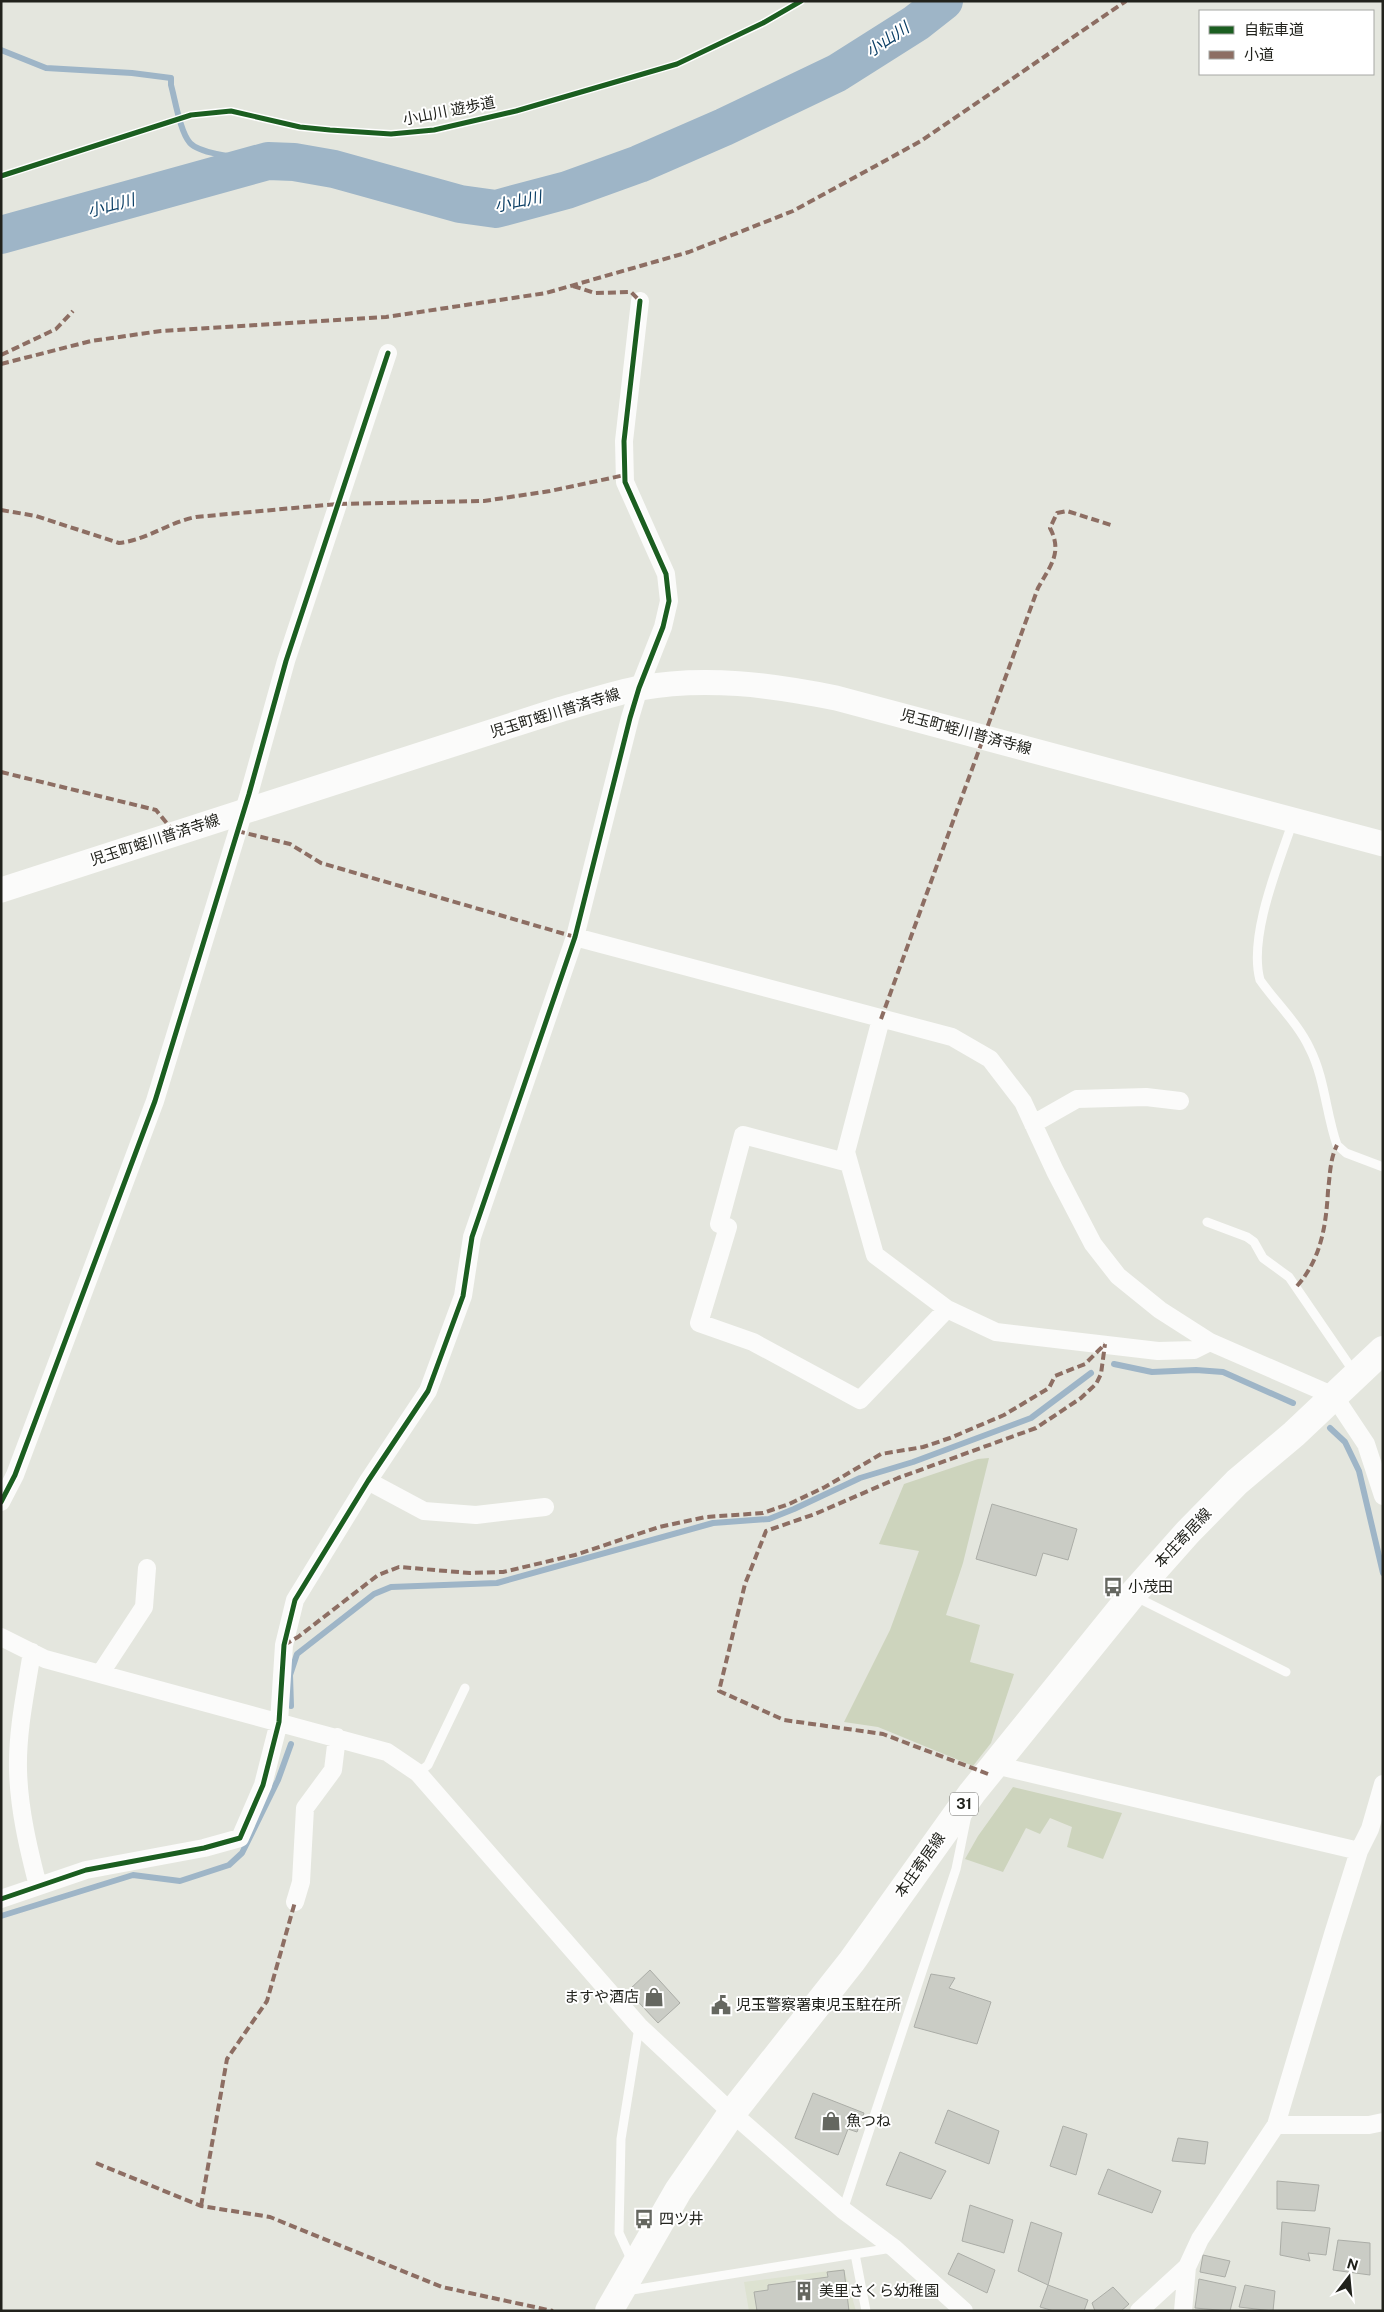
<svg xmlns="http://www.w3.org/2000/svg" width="1384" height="2312" font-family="'Public Sans','Noto Sans JP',sans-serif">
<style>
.built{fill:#dde2d1}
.green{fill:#cdd4bd}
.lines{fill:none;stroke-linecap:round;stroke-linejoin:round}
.stream{stroke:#9eb5c7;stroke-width:6}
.river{stroke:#9eb5c7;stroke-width:38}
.building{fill:#caccc5;stroke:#abada7}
.lane{stroke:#fbfbfa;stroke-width:9}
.street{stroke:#fbfbfa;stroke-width:18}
.secondary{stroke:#fbfbfa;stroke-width:25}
.primary{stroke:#fbfbfa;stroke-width:28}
.quiet{stroke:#8d6e63;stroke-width:4;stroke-dasharray:8 4;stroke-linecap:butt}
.cycleway-casing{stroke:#fff;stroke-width:8}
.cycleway{stroke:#1b5e20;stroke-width:5}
.labels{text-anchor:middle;stroke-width:4;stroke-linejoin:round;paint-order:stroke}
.shield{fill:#fff;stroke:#646460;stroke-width:1}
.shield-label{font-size:14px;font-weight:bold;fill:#21221c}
.street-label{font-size:15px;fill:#21221c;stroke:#fff}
.poi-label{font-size:15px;fill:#21221c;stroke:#fff;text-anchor:start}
.water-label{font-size:16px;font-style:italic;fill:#0a3e65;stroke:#fff}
</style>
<rect width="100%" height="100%" fill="#e4e6de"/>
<path class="built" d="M844,2269L856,2311H749L744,2282Z"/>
<path class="green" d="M989,1458L963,1563L946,1615L980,1625L970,1662L1014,1674L991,1743L973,1766L878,1727L844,1722L890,1630L919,1551L879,1544L904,1484L978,1459Z
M1013,1787L1122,1813L1103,1859L1067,1847L1072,1827L1050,1818L1040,1834L1026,1828L1003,1872L965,1859L978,1836Z"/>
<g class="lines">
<path class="stream" d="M1,50L46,68L132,73L171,78V85C175,99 180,132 190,143C202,156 250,158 268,161
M1114,1364L1152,1372L1196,1370L1223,1372L1293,1403
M1330,1428L1345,1442L1359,1471L1383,1573
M291,1706L290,1675L297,1654L374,1594L391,1587L497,1583L713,1523L769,1519L794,1509L860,1478L913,1462L1031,1418L1091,1373
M1,1916L133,1875L180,1881L229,1865L242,1853L278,1780L291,1744"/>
<path class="river" d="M1,235L268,161L294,162L334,169L460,204L496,209L567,190L639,164L724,127L837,73L916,23L944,1"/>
</g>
<path class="building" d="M992,1504L1077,1529L1068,1560L1043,1553L1036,1576L976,1559Z
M650,1970L680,2003L658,2023L628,1991Z
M931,1974L955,1978L949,1988L991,2002L977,2044L914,2027Z
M813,2093L864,2113L857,2132L848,2129L838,2155L795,2138Z
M948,2110L999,2131L989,2164L935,2143Z
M1063,2126L1087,2134L1076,2175L1050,2166Z
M1178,2138L1208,2142L1205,2164L1172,2161Z
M900,2152L946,2171L931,2199L886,2185Z
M1108,2169L1161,2191L1152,2213L1098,2194Z
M1277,2181L1319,2185L1315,2211L1277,2209Z
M970,2205L1013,2220L1004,2253L962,2241Z
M1031,2222L1062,2233L1048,2285L1018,2271Z
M1282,2222L1330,2228L1326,2255L1308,2253L1310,2261L1280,2255Z
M1338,2240L1370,2243V2275L1333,2270Z
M958,2253L995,2270L987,2293L948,2274Z
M1203,2255L1230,2261L1225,2277L1200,2272Z
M844,2270L849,2311H757L754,2292L768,2290V2285L828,2277L827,2272Z
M1199,2279L1236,2287L1230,2311L1195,2308Z
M1048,2285L1088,2300L1084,2311H1054L1040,2307Z
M1245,2285L1275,2291L1273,2311L1239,2307Z
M1113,2287L1129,2304L1121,2311H1095L1092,2303Z"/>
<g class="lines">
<path class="lane" d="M1293,821C1279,863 1248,936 1260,980C1276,1003 1298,1023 1310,1049C1325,1079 1326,1114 1337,1145L1346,1153L1383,1167
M1207,1222L1247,1237L1254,1242L1263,1258L1289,1277L1354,1372
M1134,1596L1286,1672
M418,1773L428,1765L465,1688
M843,2210L956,1869L967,1815
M855,2254L866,2311
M632,2261L619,2233L621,2139L639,2027
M626,2291L892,2248"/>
<path class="street" d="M575,937L952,1037L990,1059L1023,1102L1055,1171L1093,1244L1118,1276L1160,1310L1210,1342L1334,1396L1366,1444L1383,1496
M881,1019L846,1152L875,1255L947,1309L996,1332L1158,1351L1194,1350L1210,1342
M1033,1124L1077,1099L1146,1097L1180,1101
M849,1163L743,1135L719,1224L728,1227L699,1323L753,1342L860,1400L947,1309
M368,1481L424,1511L476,1515L545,1507
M1,1502L15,1475L155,1101L249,794L286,661L388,353
M1,1637L45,1659L387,1752L418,1773L639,2026L732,2113L843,2210L894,2248L964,2311
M32,1652C26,1690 17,1731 18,1770C19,1809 28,1847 38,1886
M100,1674L144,1607L147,1568
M995,1765L1359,1851
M1,1899L86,1870L204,1848L240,1838L263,1785L279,1722L284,1645L295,1600L368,1481L428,1391L463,1296L472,1237L575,937L630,718L639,688L663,627L669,601L666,574L625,482L624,441L640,301
M295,1902L301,1882L305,1808L333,1770L337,1737
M1276,2125H1369L1383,2122
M1139,2311L1187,2267L1200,2239L1276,2125L1333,1934L1359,1851L1370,1829L1383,1784
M1183,2311L1187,2267"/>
<path class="secondary" d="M1,890L562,709C588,702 614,693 640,688C706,676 771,685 836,698L1383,844"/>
<path class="primary" d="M609,2311L678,2191L732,2113L852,1961L972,1793L1132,1595L1188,1532L1237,1482L1294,1434L1383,1350"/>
<path class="quiet" d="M573,286L595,293L631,292L640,301
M1,355L56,329L73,311
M1,364L91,341L161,331L386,317L546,293L689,252L793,211L921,141L1126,1
M1,510L36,516L119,543C147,540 169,522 196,517L337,504L484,501L550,491L625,475
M1,772L156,810L175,833
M237,831L290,844L321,863L575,937
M881,1019L1038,588C1050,566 1063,553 1050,528L1057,513L1067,511L1114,526
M1297,1286C1321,1259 1326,1226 1328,1191C1330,1175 1330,1159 1337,1145
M284,1645L298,1637L378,1575L399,1567L470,1573L503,1572L575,1555L659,1527L706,1517L763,1513L789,1504L825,1487L881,1454L923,1447L950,1438L1004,1415L1049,1388L1055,1376L1085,1364L1105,1344
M988,1774L883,1734L784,1720L719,1691L745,1584L766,1531L815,1514L898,1478L1036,1428L1081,1398L1096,1384L1101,1374L1105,1344
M96,2163L201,2206L270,2217L442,2287L553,2311
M201,2206L227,2059L267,2001L295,1902"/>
<defs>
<path id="cycleway" d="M1,176L191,115L231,111L300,127L330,130L391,134L434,130L516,111L677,64L763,23L801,1
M1,1502L15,1475L155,1101L249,794L286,661L388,353
M1,1899L86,1870L204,1848L240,1838L263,1785L279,1722L284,1645L295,1600L368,1481L428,1391L463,1296L472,1237L575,937L630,718L639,688L663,627L669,601L666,574L625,482L624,441L640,301"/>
</defs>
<use href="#cycleway" class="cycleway-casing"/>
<use href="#cycleway" class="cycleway"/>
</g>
<defs>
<symbol id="bus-bare" viewBox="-9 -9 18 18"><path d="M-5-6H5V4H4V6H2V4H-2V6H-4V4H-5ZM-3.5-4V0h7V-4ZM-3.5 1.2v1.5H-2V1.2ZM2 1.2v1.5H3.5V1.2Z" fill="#656760" stroke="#fff" stroke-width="2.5" paint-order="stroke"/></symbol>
<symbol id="shop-bare" viewBox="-9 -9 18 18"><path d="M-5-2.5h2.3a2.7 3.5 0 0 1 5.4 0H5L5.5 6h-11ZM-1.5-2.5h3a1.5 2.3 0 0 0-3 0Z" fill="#656760" stroke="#fff" stroke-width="2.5" paint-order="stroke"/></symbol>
<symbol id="civic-bare" viewBox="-9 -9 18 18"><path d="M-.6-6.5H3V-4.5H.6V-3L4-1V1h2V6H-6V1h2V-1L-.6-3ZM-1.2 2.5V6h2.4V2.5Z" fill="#656760" stroke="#fff" stroke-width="2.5" paint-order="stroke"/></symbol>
<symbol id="building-bare" viewBox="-9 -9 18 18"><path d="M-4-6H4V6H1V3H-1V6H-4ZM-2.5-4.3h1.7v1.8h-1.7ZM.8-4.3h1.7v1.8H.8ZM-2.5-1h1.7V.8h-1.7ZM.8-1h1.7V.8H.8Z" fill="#656760" stroke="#fff" stroke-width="2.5" paint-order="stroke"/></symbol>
</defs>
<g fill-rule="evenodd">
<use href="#bus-bare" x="1099" y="1573" width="28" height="28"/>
<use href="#shop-bare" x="640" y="1983" width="28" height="28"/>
<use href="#civic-bare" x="707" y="1991" width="28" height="28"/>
<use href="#shop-bare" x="817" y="2107" width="28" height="28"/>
<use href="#bus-bare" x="630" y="2205" width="28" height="28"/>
<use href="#building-bare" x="790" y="2277" width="28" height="28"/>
</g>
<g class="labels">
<rect class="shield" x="950" y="1792.5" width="28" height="23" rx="4"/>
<g class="shield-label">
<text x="964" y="1809">31</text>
</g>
<g class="street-label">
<text transform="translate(449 111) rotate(-11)" y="5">小山川 遊歩道</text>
<text transform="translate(555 713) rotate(-17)" y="5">児玉町蛭川普済寺線</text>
<text transform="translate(966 732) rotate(15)" y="5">児玉町蛭川普済寺線</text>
<text transform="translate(155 840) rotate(-18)" y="5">児玉町蛭川普済寺線</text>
<text transform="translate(1183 1538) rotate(-47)" y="5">本庄寄居線</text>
<text transform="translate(920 1865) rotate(-55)" y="5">本庄寄居線</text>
</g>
<g class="poi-label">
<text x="1128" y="1592">小茂田</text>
<text x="639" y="2002" text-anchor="end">ますや酒店</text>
<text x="736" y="2010">児玉警察署東児玉駐在所</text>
<text x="846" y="2126">魚つね</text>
<text x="659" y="2224">四ツ井</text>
<text x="819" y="2296">美里さくら幼稚園</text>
</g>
<g class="water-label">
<text transform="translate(887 39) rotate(-34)" y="6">小山川</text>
<text transform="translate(518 201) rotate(-12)" y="6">小山川</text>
<text transform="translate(111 205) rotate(-15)" y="6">小山川</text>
</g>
</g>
<rect width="1384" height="2312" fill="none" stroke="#21221c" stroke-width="5"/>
<rect x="1199" y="10" width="175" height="65" fill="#ffffff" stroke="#a6a7a4"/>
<rect x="1209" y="26" width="25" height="8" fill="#1b5e20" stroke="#a6a7a4"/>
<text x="1244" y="35" font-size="15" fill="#21221c">自転車道</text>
<rect x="1209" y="51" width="25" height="8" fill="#8d6e63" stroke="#a6a7a4"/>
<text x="1244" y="60" font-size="15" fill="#21221c">小道</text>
<g transform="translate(1349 2277) rotate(16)" stroke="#ffffff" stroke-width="4" paint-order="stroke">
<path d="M0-4L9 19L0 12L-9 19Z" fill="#21221c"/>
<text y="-8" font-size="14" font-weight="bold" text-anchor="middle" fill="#21221c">N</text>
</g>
</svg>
